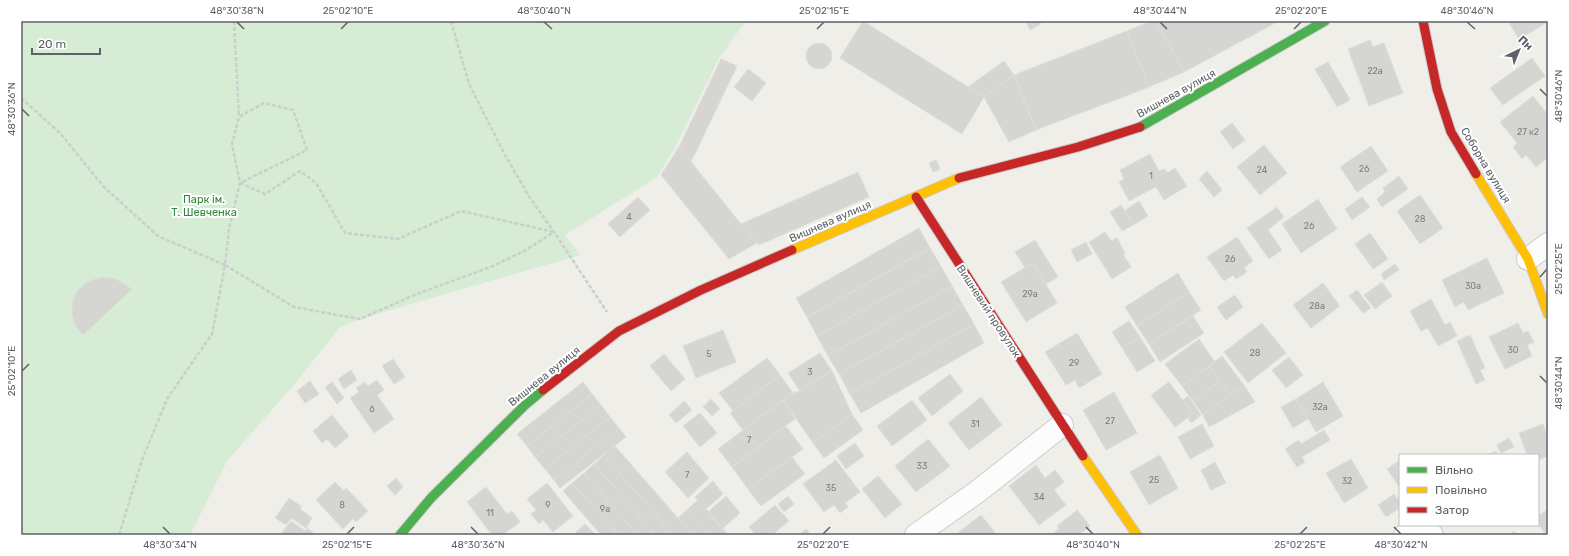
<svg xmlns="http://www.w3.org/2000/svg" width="1569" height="556" font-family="Rubik,sans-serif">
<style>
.green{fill:#d6ecd5}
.building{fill:#d5d5d2;stroke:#deddd8}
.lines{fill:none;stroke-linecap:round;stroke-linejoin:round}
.street-casing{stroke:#cccccb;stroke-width:24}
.fast-casing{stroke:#cbcbca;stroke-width:11}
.slow-casing{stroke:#cbcbca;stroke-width:11}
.jam-casing{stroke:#cbcbca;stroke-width:11}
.path{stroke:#cacfcc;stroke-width:2.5;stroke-dasharray:4 2;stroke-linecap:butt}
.street{stroke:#fdfcfc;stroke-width:22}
.fast{stroke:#4caf50;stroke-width:9}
.slow{stroke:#ffc107;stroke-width:9}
.jam{stroke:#c62828;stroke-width:9}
.ticks{fill:none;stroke:#5e6268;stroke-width:1.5}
.labels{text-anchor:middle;stroke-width:4;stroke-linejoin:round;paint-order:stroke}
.number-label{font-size:9px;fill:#7d8084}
.street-label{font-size:11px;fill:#5e6268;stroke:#fff}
.park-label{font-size:11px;fill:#30853a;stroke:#fff}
.neatline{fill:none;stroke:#5e6268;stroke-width:1.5}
.ticks-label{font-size:10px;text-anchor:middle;fill:#5e6268}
</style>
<rect width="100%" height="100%" fill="#efeee9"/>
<path class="green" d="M21,21H746L719,58L676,146L657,177L565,235L580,255L360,319L340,327L294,385L227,461L190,535H21Z"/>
<path class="building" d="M863,21L984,97L962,134L840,58Z
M1026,21H1040L1041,24L1030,30Z
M1151,21H1156L1184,72L1149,87L1127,31Z
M1156,21H1279L1184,72Z
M1508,21H1548V22L1519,39Z
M1127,31L1149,87L1036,130L1014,75Z
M1370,40L1373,47L1384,43L1403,93L1369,106L1348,49Z
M806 56a13 13 0 1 1 26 0a13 13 0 1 1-26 0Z
M1532,58L1545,76L1503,105L1490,88Z
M721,59L737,66L691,162L679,147Z
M1004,61L1014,75L984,97L968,87Z
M1328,62L1350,100L1337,107L1315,69Z
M748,69L766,83L752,101L734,87Z
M1014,75L1036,130L1009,142L984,97Z
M1533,96L1548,115V157L1536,167L1526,155L1522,159L1513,147L1517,143L1500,122Z
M1232,123L1245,140L1233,149L1220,132Z
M1264,145L1287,173L1260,195L1237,167Z
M1371,146L1388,171L1357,192L1340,167Z
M679,147L741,224L757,243L729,259L661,175Z
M1150,154L1159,171L1165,169L1167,173L1175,168L1187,186L1164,200L1156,187L1129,201L1119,182L1124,179L1120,170Z
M936,160L940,169L933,172L929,163Z
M1207,171L1222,190L1214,197L1199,179Z
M858,172L869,197L759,245L741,224Z
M1399,176L1408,189L1382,207L1377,199L1385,192L1383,188Z
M1420,195L1443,228L1420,244L1397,211Z
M638,197L650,210L620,237L608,224Z
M1362,197L1370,207L1352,220L1345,209Z
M1318,199L1337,229L1301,253L1282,224Z
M1139,201L1148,216L1133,225L1124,211Z
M1121,205L1133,225L1122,231L1110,212Z
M1277,207L1284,217L1268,230L1282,250L1269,259L1247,228Z
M919,228L930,248L807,317L796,298Z
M1105,232L1111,241L1117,238L1125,253L1123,254L1131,267L1112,279L1089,242Z
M1370,233L1388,259L1373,269L1355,244Z
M1237,237L1253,261L1244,268L1247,272L1236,279L1233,275L1224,281L1207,257Z
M1035,240L1058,277L1046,284L1033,263L1025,268L1015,252Z
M1086,242L1092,254L1077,262L1071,250Z
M930,248L941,266L817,336L807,317Z
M1487,258L1504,293L1468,310L1464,302L1455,307L1442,280Z
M1033,263L1057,303L1026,322L1001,282Z
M1395,264L1399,270L1384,280L1381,274Z
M941,266L952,286L828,356L817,336Z
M1178,273L1189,292L1137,326L1125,307Z
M103,277L116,279L132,289L83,335L76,327L72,315V303L77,292L84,284L92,280Z
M1382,282L1392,296L1375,309L1364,295Z
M1323,283L1340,306L1311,328L1293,305Z
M952,286L963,305L839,374L828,356Z
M1357,290L1371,308L1363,313L1349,296Z
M1189,292L1201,310L1149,344L1137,326Z
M1235,295L1243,307L1226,320L1217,307Z
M1431,299L1445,325L1450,322L1457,336L1438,346L1428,328L1421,331L1410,311Z
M963,305L974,324L850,394L839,374Z
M1193,316L1204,333L1160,362L1149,344Z
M1129,321L1140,337L1122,348L1112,332Z
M1262,323L1286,353L1248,383L1224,352Z
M1518,323L1523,333L1528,331L1534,342L1527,345L1532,356L1505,369L1489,337Z
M974,324L984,343L861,413L850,394Z
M723,330L736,362L696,378L683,346Z
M1077,333L1102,374L1079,388L1075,380L1066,385L1045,352Z
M1470,335L1485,368L1480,370L1485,380L1476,384L1457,341Z
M1140,337L1155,361L1137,372L1122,348Z
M1199,339L1215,362L1182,386L1165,364Z
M820,353L832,371L800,391L788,373Z
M664,354L685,379L671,391L650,366Z
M1222,356L1244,385L1230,395L1209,366Z
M1289,357L1303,375L1286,388L1272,370Z
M767,358L780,375L733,411L719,393Z
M393,359L405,377L394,384L382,366Z
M1209,366L1220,381L1193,401L1182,386Z
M351,370L357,380L344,389L338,379Z
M832,371L852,414L813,443L783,400L793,393L800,391Z
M950,374L963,391L932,416L918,398Z
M780,375L793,393L743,430L730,413Z
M377,380L384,390L377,395L394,419L374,433L350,398L359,392L356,388L365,382L368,386Z
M310,381L319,394L305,403L297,391Z
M1220,381L1230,395L1203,415L1193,401Z
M332,382L344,398L337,404L325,387Z
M583,382L592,394L527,446L517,434Z
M1169,382L1193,414L1175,427L1151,395Z
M1323,382L1343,416L1316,432L1296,399Z
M1244,385L1255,402L1209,427L1203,415Z
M1114,392L1137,433L1106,450L1083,410Z
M592,394L601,405L535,457L527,446Z
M1188,396L1201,415L1191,423L1188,418L1193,414L1183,400Z
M981,397L1002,425L969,450L948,423Z
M711,399L720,409L712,416L703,407Z
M1296,399L1308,419L1293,428L1281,407Z
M783,400L795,419L732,467L718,449Z
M912,400L927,420L892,446L877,426Z
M684,401L692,410L676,423L669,415Z
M601,405L610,417L545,469L535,457Z
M700,413L717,433L700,447L683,426Z
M852,414L863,430L824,458L813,443Z
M332,415L349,436L335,448L327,439L322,443L313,431Z
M610,417L619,428L554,480L545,469Z
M1202,424L1214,446L1190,459L1178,437Z
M1543,424L1548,439V456L1538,460V455H1527L1519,433Z
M786,426L803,449L748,489L732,467Z
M619,428L626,437L560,488L554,480Z
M1324,430L1330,440L1302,457L1305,462L1297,467L1285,449L1299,440L1301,444Z
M1509,438L1514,447L1501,453L1497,445Z
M928,439L950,466L916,492L895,466Z
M855,443L864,456L846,469L837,456Z
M614,445L678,518L693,535H673L604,455Z
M1496,451L1498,455H1488Z
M687,452L709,478L688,498L665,472Z
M604,455L673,535H656L594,464Z
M1160,455L1178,488L1149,505L1130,472Z
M792,457L805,474L761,506L748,489Z
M1351,459L1368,488L1344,503L1326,473Z
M836,460L860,492L845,503L848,507L840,513L834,505L824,512L803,484Z
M1400,460V488L1387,469Z
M1215,462L1226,483L1211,490L1201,470Z
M594,464L656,535H638L584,473Z
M1036,465L1045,478L1055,470L1064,482L1054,490L1066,505L1039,525L1009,486Z
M584,473L638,535H619L572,483Z
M878,476L902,504L885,518L862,489Z
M396,478L403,487L395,495L387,486Z
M713,481L723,494L706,509L695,497Z
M335,482L344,491L346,488L368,511L356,522L353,519L343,529L316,500Z
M547,483L573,516L553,532L543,520L539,524L531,514L536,510L527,499Z
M572,483L619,535H601L563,491Z
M486,487L507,514L512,511L520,522L503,535H492L467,502Z
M1394,494L1400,502V508L1386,517L1378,505Z
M726,496L740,513L722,529L708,512Z
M788,496L794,504L784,512L778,504Z
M289,498L301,506L300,509L312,518L306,528L291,518L286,525L275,518Z
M698,500L727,533L725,535H711L688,509Z
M775,505L789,521L772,535H756L749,527Z
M688,509L711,535H693L678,518Z
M1548,509V535H1546L1538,523V516Z
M1077,510L1090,526L1079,535H1051L1059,529L1057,526Z
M981,515L997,535H955Z
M291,521L305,531L307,528L316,535H280Z
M585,524L596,535H573Z
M806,529L811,535H799Z
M1514,531L1517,535H1509Z"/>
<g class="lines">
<defs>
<path id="street" d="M1528,259L1548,244
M916,535L977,492L1062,425
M1405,535C1413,531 1424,530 1432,535"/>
<path id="fast" d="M1140,127L1325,21
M400,535L431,498L525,405L543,390"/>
<path id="slow" d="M1476,174L1528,259L1548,314
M792,250L959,178
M1083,456L1137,535"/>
<path id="jam" d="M1423,21L1437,89L1451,132L1476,174
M959,178L1078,147L1140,127
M916,197L1083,456
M543,390L619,331L701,290L792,250"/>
</defs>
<use href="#street" class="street-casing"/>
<use href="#fast" class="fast-casing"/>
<use href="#slow" class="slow-casing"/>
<use href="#jam" class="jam-casing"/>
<path class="path" d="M234,21L239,117
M451,21L469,84L505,155L530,198L554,232L607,312
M21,98L60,133L103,186L158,236L225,265L229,229L240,183L232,144L239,117L264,103L293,110L307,150L240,183
M240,183L265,194L300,171L316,183L345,233L398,239L461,211L554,232
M119,535L142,460L167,399L212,334L225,265L294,307L360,319L417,294L493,266L524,251L554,232"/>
<use href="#street" class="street"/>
<use href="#fast" class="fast"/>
<use href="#slow" class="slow"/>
<use href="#jam" class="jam"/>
</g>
<path class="ticks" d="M237,22L244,29M544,22L552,29M1160,22L1167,29M1467,22L1475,29M341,29L348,22M817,29L824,22M1294,29L1301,22M1540,89L1547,96M22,109L29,116M1540,277L1547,269M22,371L29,364M1540,376L1547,383M163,527L170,534M471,527L478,534M1086,527L1093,534M1394,527L1401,534M347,534L354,527M823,534L830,527M1300,534L1307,527"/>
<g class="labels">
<g class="number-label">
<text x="1375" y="74">22а</text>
<text x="1528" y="135">27 к2</text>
<text x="1364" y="172">26</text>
<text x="1262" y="173">24</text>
<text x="1151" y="179">1</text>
<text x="629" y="220">4</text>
<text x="1420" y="222">28</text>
<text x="1309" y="229">26</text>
<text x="1230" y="262">26</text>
<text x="1473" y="289">30а</text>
<text x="1030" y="297">29а</text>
<text x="1317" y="309">28а</text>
<text x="1513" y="353">30</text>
<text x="1255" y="356">28</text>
<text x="709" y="357">5</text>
<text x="1074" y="366">29</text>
<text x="810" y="375">3</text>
<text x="1320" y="410">32а</text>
<text x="372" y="412">6</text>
<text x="1110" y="424">27</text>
<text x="975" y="427">31</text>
<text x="749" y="443">7</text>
<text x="922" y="469">33</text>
<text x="687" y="478">7</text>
<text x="1154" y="483">25</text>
<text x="1347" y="484">32</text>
<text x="831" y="491">35</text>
<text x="1039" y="500">34</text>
<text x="342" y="508">8</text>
<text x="548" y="508">9</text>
<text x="605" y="512">9а</text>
<text x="490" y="516">11</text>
</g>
<g class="street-label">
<text transform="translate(1176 93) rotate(-29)" y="4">Вишнева вулиця</text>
<text transform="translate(1486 165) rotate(59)" y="4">Соборна вулиця</text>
<text transform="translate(830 221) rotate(-24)" y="4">Вишнева вулиця</text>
<text transform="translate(989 311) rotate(57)" y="4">Вишневий провулок</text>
<text transform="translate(544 376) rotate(-39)" y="4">Вишнева вулиця</text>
</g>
<g class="park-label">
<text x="204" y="203">Парк ім.<tspan x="204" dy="13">Т. Шевченка</tspan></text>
</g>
</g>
<rect width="1569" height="556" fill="none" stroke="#ffffff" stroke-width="44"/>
<rect x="1399" y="454" width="140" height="72" fill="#ffffff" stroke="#bfc0c3"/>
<rect x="1407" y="467" width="20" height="6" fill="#4caf50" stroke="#bfc0c3"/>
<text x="1435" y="474" font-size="12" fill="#5e6268">Вільно</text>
<rect x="1407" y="487" width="20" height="6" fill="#ffc107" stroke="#bfc0c3"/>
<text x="1435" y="494" font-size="12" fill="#5e6268">Повільно</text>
<rect x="1407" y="507" width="20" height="6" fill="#c62828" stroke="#bfc0c3"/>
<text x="1435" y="514" font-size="12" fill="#5e6268">Затор</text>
<g transform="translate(1519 50) rotate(43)" stroke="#ffffff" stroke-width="3" paint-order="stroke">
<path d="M0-3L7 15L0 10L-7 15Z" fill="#5e6268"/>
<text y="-6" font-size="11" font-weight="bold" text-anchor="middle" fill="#5e6268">Пн</text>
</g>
<path d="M32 48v6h68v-6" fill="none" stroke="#5e6268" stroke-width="2"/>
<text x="38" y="48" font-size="12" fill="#5e6268" stroke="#ffffff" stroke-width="3" paint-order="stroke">20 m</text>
<rect x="22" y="22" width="1525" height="512" class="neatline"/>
<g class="ticks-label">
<text x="237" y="14">48°30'38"N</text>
<text x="348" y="14">25°02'10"E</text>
<text x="544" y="14">48°30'40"N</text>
<text x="824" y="14">25°02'15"E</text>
<text x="1160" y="14">48°30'44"N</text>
<text x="1301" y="14">25°02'20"E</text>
<text x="1467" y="14">48°30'46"N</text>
<text transform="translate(1558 96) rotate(-90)" y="4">48°30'46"N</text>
<text transform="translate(11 109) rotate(-90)" y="4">48°30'36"N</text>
<text transform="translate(1558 269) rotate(-90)" y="4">25°02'25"E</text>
<text transform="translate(11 371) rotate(-90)" y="4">25°02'10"E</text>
<text transform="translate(1558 383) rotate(-90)" y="4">48°30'44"N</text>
<text x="170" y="548">48°30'34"N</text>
<text x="347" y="548">25°02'15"E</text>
<text x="478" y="548">48°30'36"N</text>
<text x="823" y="548">25°02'20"E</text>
<text x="1093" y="548">48°30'40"N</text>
<text x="1300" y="548">25°02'25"E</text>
<text x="1401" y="548">48°30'42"N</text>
</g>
</svg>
